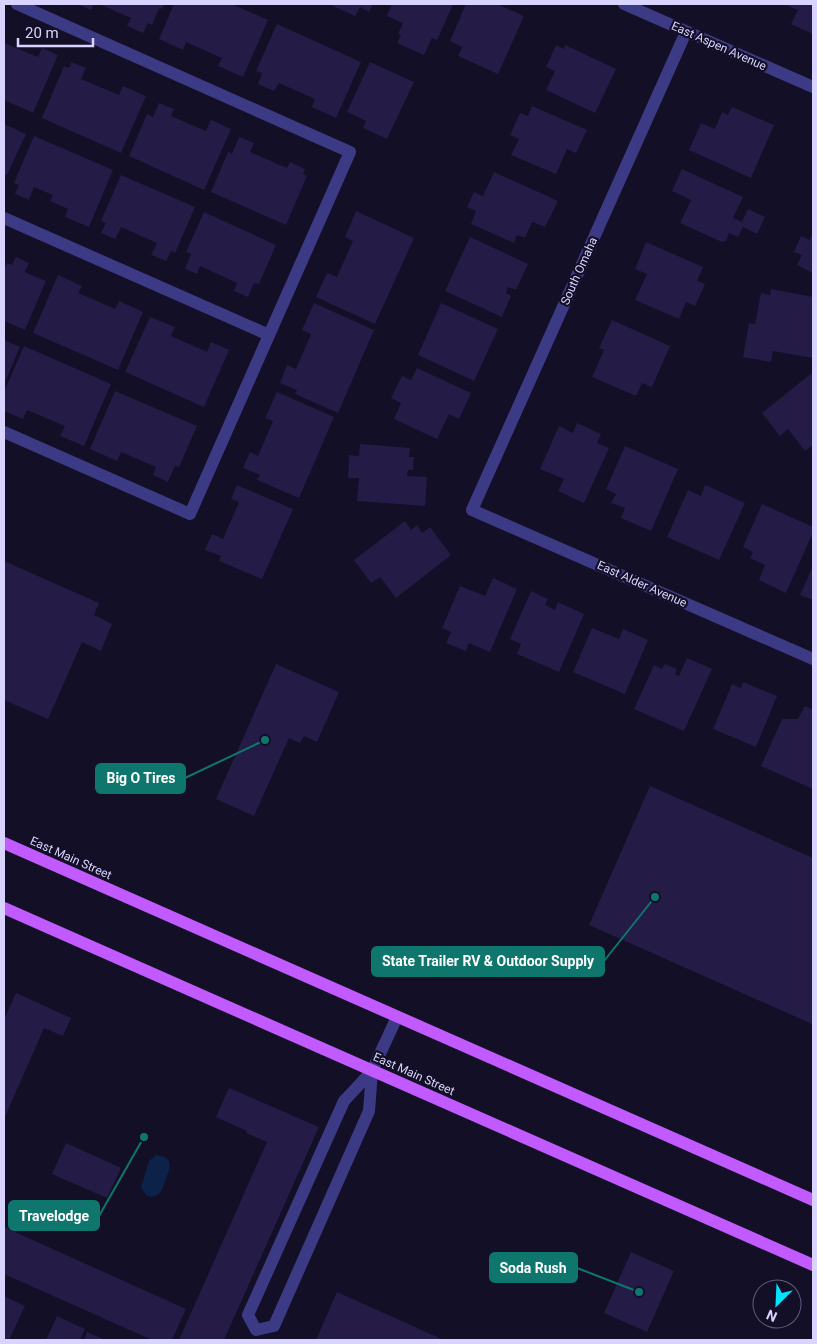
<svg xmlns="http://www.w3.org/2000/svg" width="817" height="1344" font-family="Roboto,sans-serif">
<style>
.water{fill:#0c2248}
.building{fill:#241b47}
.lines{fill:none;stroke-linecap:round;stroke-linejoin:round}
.lane{stroke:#3d3a85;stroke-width:12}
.street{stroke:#3d3a85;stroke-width:12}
.primary{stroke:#c25bff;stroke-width:12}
.labels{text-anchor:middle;stroke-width:4.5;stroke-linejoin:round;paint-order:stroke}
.street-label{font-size:12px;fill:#d9d4ff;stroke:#130f26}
.leader{fill:none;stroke:#0f766e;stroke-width:2}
.callout-dot{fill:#0f766e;stroke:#130f26;stroke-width:2}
.callout{fill:#0f766e;stroke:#0f766e;stroke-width:2}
.callout-label{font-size:14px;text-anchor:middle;font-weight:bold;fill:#fff}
</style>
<rect width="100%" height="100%" fill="#130f26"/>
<path class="water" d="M156,1155C174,1157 171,1166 166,1179C164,1184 162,1191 159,1194C156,1196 154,1196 151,1197L146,1195L141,1187L149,1161Z"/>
<path class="building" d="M77,4H94L91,10Z
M99,4H164L162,9L159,8L152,25L148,23L143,33L127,26L131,18Z
M174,4H232L268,20L243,77L218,66L222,58L186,42L183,50L159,39Z
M334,4H373L369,12L360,7L355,16L333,6Z
M392,4H453L437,40L432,38L424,55L397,43L401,35L398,34L403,23L387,16Z
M466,4H497L524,16L498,74L458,56L462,47L450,41Z
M784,4H813V34L791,24L798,10Z
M277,24L361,62L336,118L312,107L315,99L279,83L274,91L258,84L262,73L256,71Z
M4,43L38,57L42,48L58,55L33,113L4,100Z
M556,45L564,49L565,45L616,69L595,113L546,90L555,71L546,67Z
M71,62L86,68L81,79L119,95L123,86L146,96L121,153L42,118L64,66L69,68Z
M370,62L414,82L387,139L363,128L366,121L347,112Z
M159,103L174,109L171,116L206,131L211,120L231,129L204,190L129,156L147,114L153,117Z
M532,106L587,130L576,153L567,149L556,174L511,155L519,139L510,135L520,113L528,116Z
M732,107L774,125L751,178L689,150L701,123L715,129L722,112L728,115Z
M4,124L26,134L7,175L4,173Z
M34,136L113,170L89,227L65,217L68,209L50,201L53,195L34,187L29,200L15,194L19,185L14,183Z
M239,137L254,143L250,152L287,168L290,162L305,169L303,174L307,176L286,225L211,192L228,152L232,154Z
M682,169L743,197L733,218L742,222L748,209L765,217L757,234L743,227L738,237L729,233L726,241L722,242L680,223L691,200L672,191Z
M494,172L558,201L545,227L532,222L525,238L517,235L514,243L471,224L476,211L467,207L474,192L483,196Z
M121,175L195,207L175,253L171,251L166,261L151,255L157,243L121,227L115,239L101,233L106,223L101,221Z
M356,211L414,238L375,324L316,297L327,273L337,277L353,241L345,237Z
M204,212L276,245L259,284L254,283L248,297L234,291L237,283L200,266L197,274L185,269L191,254L186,252Z
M813,232V273L797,265L802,255L794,252L801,236L810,240Z
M470,237L528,264L516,290L508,287L506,293L511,296L502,317L445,291Z
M646,242L703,267L697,281L705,284L695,306L686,302L679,319L635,300L647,274L635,269Z
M16,257L29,263L25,272L46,281L25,330L4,321V270L7,263L12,265Z
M58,275L82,286L78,293L115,309L119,301L143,312L118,370L33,333Z
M771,289L813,297V358L773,351L771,362L743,357L749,323L755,324L761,293L770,295Z
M314,303L374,330L338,413L295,394L297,390L280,383L287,365L296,369L311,334L302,330Z
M441,303L498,329L474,381L418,355Z
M150,317L175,327L171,336L207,352L211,342L229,350L204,407L125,372Z
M612,320L670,346L652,387L642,383L636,396L592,377L604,350L599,348Z
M4,340L20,347L4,384Z
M24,346L111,384L84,446L60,436L65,426L27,410L23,419L4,411V392Z
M417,368L471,393L459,419L449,414L437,439L394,419L401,403L391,398L402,376L411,380Z
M813,372V445L805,451L788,429L780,436L762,413Z
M115,391L197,426L179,467L175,466L168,482L153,475L156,467L121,452L117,461L90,449Z
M277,392L334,417L299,498L257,480L260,475L243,468L250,452L258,456L273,421L265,418Z
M577,423L601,434L597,443L609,448L584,503L558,491L564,479L540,469L559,426L573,433Z
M360,444L410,448L409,457H414L413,470H408L407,476L427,477L425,506L357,501L359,478H348L349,455L359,456Z
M625,446L678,469L651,531L621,518L625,508L611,503L616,494L606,489Z
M237,485L293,509L262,579L219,561L221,556L205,550L212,534L223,539L239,502L231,499Z
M705,485L745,503L719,560L667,537L688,490L701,496Z
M762,504L813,527V532L786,593L759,580L765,565L750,558L753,552L743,547Z
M405,521L411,530L417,525L422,533L430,527L451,555L396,598L380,577L371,583L354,560Z
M4,561L99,603L94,615L112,624L101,651L82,642L48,719L4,700Z
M813,566V600L800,595Z
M493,578L517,589L490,652L469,643L466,651L446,643L451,632L442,628L460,586L485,596Z
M531,591L548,599L545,605L555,610L558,602L584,614L559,672L517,654L521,644L510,639Z
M592,628L619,639L623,629L648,640L625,694L573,672Z
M687,658L712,669L684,731L634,709L654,665L662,669L665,664L677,669L675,674L679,676Z
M276,664L339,692L317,742L304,736L300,743L289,738L254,816L216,799Z
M743,682L777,696L756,747L713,729L732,684L741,688Z
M805,706L813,710V789L761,766L782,719H798Z
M650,786L813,858V1020L812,1024L589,925Z
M16,993L71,1018L63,1036L44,1028L4,1119V1020Z
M229,1088L319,1127L224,1340H179L267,1142L246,1133L247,1131L216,1117Z
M66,1143L121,1168L107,1198L52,1174Z
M4,1227L186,1309L172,1340H152L4,1274Z
M631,1252L674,1271L647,1332L604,1313Z
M337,1292L444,1340H316Z
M4,1296L25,1306L9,1340H4Z
M57,1316L85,1329L80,1340H46Z
M87,1332L105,1340H84Z"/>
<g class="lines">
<path class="lane" d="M4,218L269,335
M4,432L190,514L350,152L17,4
M256,1330L248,1315L344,1101L372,1071L397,1017
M256,1330L274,1326L369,1111L372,1071"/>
<path class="street" d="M624,4L813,87
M686,32L472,510L813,659"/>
<path class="primary" d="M4,843L813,1200
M4,908L813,1265"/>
</g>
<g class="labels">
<g class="street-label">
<text transform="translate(719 46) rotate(24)" y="4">East Aspen Avenue</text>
<text transform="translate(579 271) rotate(-66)" y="4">South Omaha</text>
<text transform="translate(642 584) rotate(24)" y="4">East Alder Avenue</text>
<text transform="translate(71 858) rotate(24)" y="4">East Main Street</text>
<text transform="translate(414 1074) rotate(24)" y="4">East Main Street</text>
</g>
</g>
<path class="leader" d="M265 740L185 778M655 897L604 961M144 1137L99 1216M639 1292L577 1268"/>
<g class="callout-dot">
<circle cx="265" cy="740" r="5"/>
<circle cx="655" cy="897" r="5"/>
<circle cx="144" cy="1137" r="5"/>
<circle cx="639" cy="1292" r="5"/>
</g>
<g class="callout">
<rect x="96" y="764" width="89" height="29" rx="5"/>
<rect x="372" y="947" width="232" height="29" rx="5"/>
<rect x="9" y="1201" width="90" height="29" rx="5"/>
<rect x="490" y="1253" width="87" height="29" rx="5"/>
</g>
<g class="callout-label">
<text x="141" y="783">Big O Tires</text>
<text x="488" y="966">State Trailer RV &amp; Outdoor Supply</text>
<text x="54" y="1221">Travelodge</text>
<text x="533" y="1273">Soda Rush</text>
</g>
<rect width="817" height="1344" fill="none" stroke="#d9d4ff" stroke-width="10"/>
<g transform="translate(777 1304) rotate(204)"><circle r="24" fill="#130f26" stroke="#625e7d"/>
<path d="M0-4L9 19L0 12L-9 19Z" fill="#00e5ff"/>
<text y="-8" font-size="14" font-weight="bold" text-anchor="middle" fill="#d9d4ff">N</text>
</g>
<path d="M18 38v8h75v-8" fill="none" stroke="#d9d4ff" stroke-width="2.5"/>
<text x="25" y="38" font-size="15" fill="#d9d4ff" stroke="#130f26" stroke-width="4" paint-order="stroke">20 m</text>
</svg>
